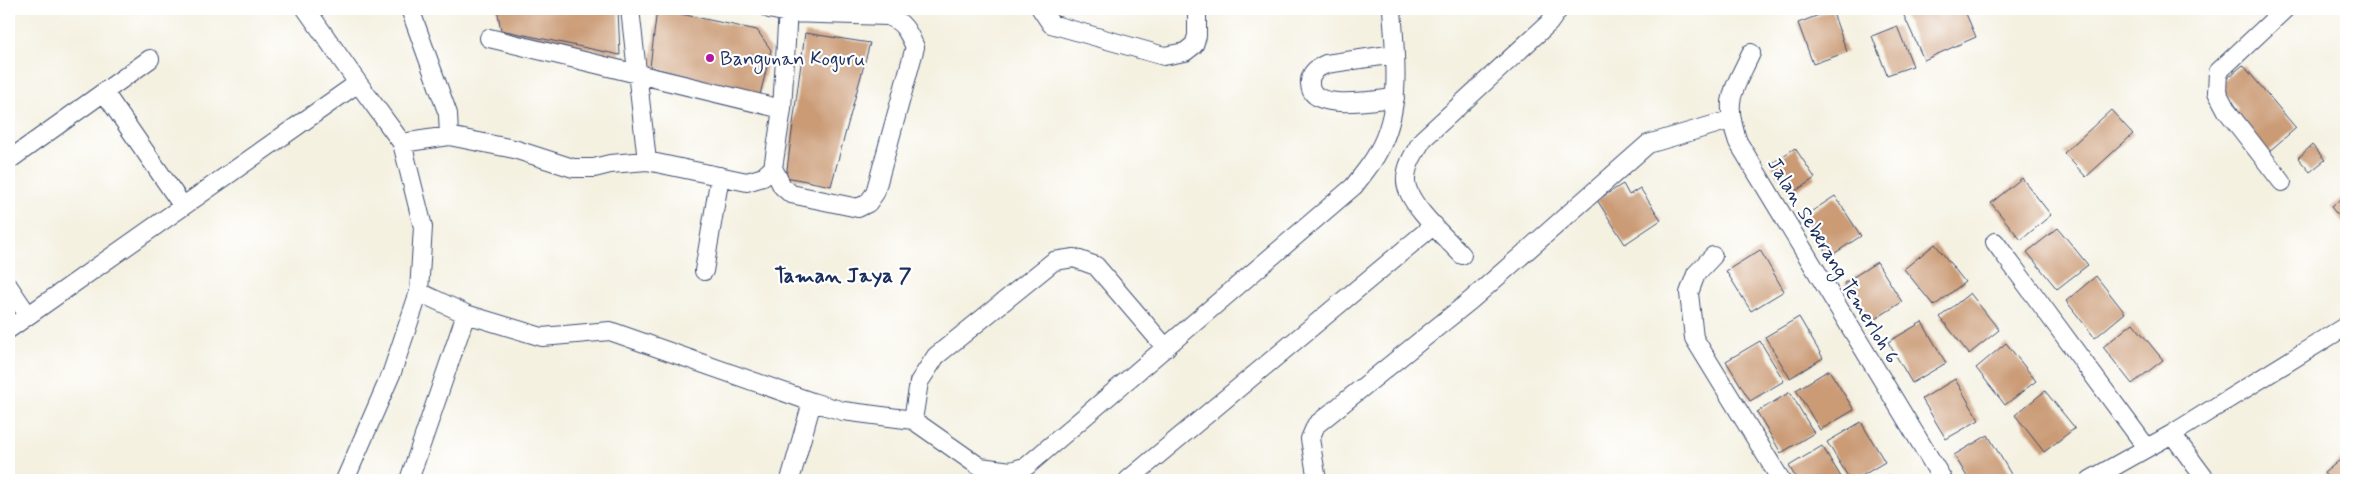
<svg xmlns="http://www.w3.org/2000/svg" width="2355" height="489" font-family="Mynerve,sans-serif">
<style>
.building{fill:#cb9b76}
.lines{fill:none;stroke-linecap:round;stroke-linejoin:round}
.minor-casing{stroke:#3c4c72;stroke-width:20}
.minor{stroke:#fff;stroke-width:18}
.poi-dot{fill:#b5179e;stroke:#fff;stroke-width:2}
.labels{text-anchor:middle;stroke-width:4.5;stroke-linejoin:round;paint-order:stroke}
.poi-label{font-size:20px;fill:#1b2f5e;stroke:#fff;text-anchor:start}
.street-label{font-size:20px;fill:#1b2f5e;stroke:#fff}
.neighbourhood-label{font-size:21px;font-weight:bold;fill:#1b2f5e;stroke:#fff}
</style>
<rect width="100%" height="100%" fill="#fff"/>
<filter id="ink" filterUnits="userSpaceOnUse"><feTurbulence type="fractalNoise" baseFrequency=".02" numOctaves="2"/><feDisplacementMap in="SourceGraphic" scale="10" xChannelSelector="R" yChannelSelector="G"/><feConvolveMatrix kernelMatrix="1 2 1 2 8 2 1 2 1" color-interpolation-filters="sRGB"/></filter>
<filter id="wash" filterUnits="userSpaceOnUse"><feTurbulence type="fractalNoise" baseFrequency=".0096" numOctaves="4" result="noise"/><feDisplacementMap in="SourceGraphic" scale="20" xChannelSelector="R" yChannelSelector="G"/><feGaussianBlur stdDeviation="1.12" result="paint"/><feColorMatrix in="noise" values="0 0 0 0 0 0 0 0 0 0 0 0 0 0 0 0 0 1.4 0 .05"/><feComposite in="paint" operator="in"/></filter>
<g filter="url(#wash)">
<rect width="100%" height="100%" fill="#f4f1e1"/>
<g id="blocks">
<path class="building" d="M497,9H618L620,55L501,30Z
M657,9L757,30L771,50L760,95L650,67Z
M1901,9H1964L1976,37L1924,60Z
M1832,10L1847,52L1813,64L1798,23Z
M1897,26L1913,66L1887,75L1872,36Z
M805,33L870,43L831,186L786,177Z
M2243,65L2296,128L2267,153L2234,113L2238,109L2219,85Z
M2111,110L2133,134L2086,177L2064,153Z
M2312,145L2325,160L2310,172L2298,158Z
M1795,148L1815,178L1791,194L1771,164Z
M2022,178L2051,215L2021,240L1991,203Z
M1623,184L1629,195L1640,188L1661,220L1625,244L1597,200Z
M2346,195V225L2331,207Z
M1835,196L1861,236L1829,257L1803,217Z
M2058,228L2088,265L2057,289L2027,252Z
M1935,244L1965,282L1934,306L1904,269Z
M1760,250L1784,291L1751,311L1726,271Z
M1877,262L1902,302L1869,323L1844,283Z
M2096,276L2125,313L2095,338L2066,301Z
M1970,293L1999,330L1969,354L1940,317Z
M1799,317L1823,358L1790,378L1765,337Z
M1922,322L1946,363L1912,383L1888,342Z
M2133,323L2163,360L2132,384L2103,347Z
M1760,341L1784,381L1750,401L1726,361Z
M2006,343L2036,381L2005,405L1976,368Z
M1829,370L1854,410L1820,430L1796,390Z
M1955,379L1979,420L1946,439L1922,399Z
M2045,391L2075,428L2044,452L2015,415Z
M1790,392L1814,433L1781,453L1757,412Z
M1861,422L1885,462L1855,480H1850L1827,442Z
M1988,435L2012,476L2005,480H1969L1954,455Z
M1822,446L1843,480H1797L1789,466Z
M2346,455V480H2329L2324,473Z
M1892,475L1895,480H1883Z"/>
</g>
</g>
<g filter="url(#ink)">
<use href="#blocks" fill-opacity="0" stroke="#3c4c72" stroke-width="1"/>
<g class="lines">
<defs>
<path id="minor" d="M306,9L358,83L402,143L423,227L419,292L392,372L345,480
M410,9L448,114L449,136
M630,9L647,161
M769,9L788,13L888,16C904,22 908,32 915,47L875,193L868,203L858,208L791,194L782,186L773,168
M1041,9L1051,24L1164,56L1185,52L1194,45L1197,36V9
M489,38L782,109
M1751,53C1733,92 1723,99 1738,142L1943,480
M104,92L182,205
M1395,98C1377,99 1311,113 1310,84C1309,73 1317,68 1326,64L1395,54
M402,143L449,136L514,149L573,168H594L610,164L647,161L747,182L763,177L773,168L782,109L788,9
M9,160L150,59
M2282,182L2227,111L2217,92L2218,72L2285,9
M1995,242L2147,448
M1462,255C1447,239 1408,205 1406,182C1405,166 1415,152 1423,139L1549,23L1559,9
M1713,256L1696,274L1689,293L1694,338L1781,480
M704,271L720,176
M9,287L28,315
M419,292L466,314L542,337L610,331L812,402L843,411L913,420L980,467L1011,471L1027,466L1354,186C1362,175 1372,164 1378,152C1403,108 1395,56 1392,9
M9,329L358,83
M913,420L919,382L936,356L1054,261L1074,258L1096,266L1166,348
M2172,434L2206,480
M409,480L466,314
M790,480L812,402
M1128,480L1434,225
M1317,480L1310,439L1316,425L1471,300L1648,144L1730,120
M2090,480L2172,434L2346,326"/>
</defs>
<use href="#minor" class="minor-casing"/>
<use href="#minor" class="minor"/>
</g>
</g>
<circle class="poi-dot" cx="710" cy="58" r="5"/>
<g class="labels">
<g class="poi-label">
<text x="720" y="65">Bangunan Koguru</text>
</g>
<g class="street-label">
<text transform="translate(1834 260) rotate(59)" y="7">Jalan Seberang Temerloh 6</text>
</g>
<g class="neighbourhood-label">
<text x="843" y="282">Taman Jaya 7</text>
</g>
</g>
<rect width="2355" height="489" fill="none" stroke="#fff" stroke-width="30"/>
</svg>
